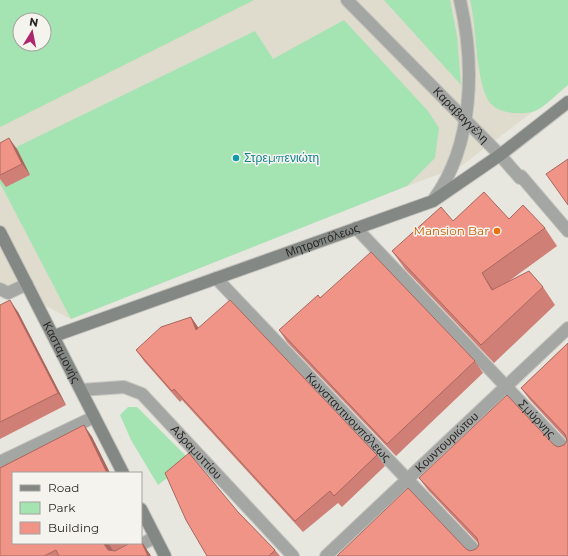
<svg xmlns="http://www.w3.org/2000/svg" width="568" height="556" font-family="Montserrat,sans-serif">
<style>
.built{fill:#dfdbcd;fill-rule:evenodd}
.green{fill:#a4e4b3;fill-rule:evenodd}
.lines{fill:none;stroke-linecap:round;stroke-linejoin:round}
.street-casing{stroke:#c5c4be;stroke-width:14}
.secondary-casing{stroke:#c5c4be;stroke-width:14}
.street{stroke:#a4a6a4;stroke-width:12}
.secondary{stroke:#848885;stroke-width:12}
.wall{fill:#cf7f75}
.shaded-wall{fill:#a9685f}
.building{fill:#f19488;stroke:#a9685f}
.culture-dot{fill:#0f9aa8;stroke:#f5f3ed;stroke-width:1.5}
.food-dot{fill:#e8710a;stroke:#f5f3ed;stroke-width:1.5}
.labels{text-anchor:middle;stroke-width:3;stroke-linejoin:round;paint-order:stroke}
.street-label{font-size:12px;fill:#2a2927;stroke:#f5f3ed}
.culture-label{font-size:12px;fill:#0d838f;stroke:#f5f3ed;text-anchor:start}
.food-label{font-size:12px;fill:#c56008;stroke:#f5f3ed;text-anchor:end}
</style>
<rect width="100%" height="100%" fill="#e7e6df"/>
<path class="built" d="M0,0H568V85L461,166L407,186L71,319L0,282ZM20,20H44V44H20Z"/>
<path class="green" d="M0,0H254L0,127ZM20,20H44V44H20Z
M384,0H450L457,36L461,85Z
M470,0H568V85C559,92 544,108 535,111C528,114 520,113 513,113C505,112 497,110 491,104C475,85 477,26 470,0Z
M344,20L428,111L439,128L435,158L407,186L71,319L0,183V155L255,31L273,59Z
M128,407H137L190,460L158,485L131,440L120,415Z"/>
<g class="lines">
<defs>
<g id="street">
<path id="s1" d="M347,0L500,155L520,178L521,176L568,231"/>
<path d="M434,199C474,144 475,64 460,0"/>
<path id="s2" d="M356,228L568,452"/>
<path id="s3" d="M216,278L480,556"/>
<path d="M0,289L8,293L27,284"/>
<path id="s4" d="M81,390L124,387L142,394L293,556"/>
<path d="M0,462L94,417"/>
<path d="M120,556L155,537"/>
<path id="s5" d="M326,556L568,328"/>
</g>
<g id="secondary">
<path id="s6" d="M0,232L123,473"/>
<path id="s7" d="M54,336L433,201L500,155L568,102"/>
<path d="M141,509L165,556"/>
</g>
</defs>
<use href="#street" class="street-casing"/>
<use href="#secondary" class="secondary-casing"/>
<use href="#street" class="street"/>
<use href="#secondary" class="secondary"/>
</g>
<path class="wall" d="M0,143L17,149L30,175L6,187L0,179Z
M509,219L545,228L557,246L505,284L543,287L555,305L494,363L405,269L392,251L453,221Z
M320,298L475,361L483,373L396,456L287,342L279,330Z
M0,305L18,312L66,405L0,439Z
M191,317L198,327L377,455L385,466L342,507L338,503L303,532L182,400L180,402L144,361L136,350Z
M568,343V556H337L466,549L470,551L476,549L479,545L478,543L428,490L419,478L554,445L558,447L564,445L567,441L566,439L530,400L521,388Z
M84,425L92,437L110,473H13V543H129L116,550L130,543H141V540L147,550L151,556H0V468Z
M238,512L275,550L280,556H207Z"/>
<path class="shaded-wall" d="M9,138L17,149L30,175L22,164Z
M482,273L494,291L492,290Z
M10,300L18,312L66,405L58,393Z
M191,317L199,329L196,330Z
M84,425L92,437L110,473H107Z
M141,540L147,550L151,556H148Z
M105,543H108L114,552L108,550L104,544Z"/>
<path class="building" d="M9,138L22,164L0,175V143Z
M568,159V205L546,174Z
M484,192L509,219L523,205L545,228L482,273L492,290L529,271L543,287L481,345L392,251L441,207L453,221Z
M371,252L475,361L387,444L279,330L318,295L320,298Z
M10,300L58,393L0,422V305Z
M230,300L377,455L334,496L330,491L295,521L174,389L172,391L136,350L161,327L191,317L196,330Z
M568,343V556H337L408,488L466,549L470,551L476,549L479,545L477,538L419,478L507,395L554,445L558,447L564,445L567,441L565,434L521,388Z
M84,425L107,473H13V543H105L104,544L108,550L115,551L130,543H141V541L148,556H59L56,550L44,556H0V468Z
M189,453L238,512L275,550L269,556H207L186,520L165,473Z"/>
<circle class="culture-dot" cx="236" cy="158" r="4"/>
<circle class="food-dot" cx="497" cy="231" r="4"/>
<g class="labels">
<g class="street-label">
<text dy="4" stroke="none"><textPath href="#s1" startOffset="162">Καραβαγγέλη</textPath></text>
<text dy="4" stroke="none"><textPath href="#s7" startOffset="285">Μητροπόλεως</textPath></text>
<text dy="4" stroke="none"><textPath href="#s6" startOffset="135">Κασταμονής</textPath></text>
<text dy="4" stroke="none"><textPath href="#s3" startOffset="192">Κωνσταντινουπόλεως</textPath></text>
<text dy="4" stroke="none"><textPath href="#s2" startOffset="263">Σμύρνης</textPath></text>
<text dy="4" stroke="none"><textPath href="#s5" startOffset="166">Κουντουριώτου</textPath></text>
<text dy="4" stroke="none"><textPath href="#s4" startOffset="142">Αδραμυττίου</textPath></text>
</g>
<g class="culture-label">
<text x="244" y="162">Στρεμπενιώτη</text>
</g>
<g class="food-label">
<text x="489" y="235">Mansion Bar</text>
</g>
</g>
<rect x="12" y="472" width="130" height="72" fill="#f5f3ed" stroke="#a4a29e"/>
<rect x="20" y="485" width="20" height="6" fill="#848885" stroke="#a4a29e"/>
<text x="48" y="492" font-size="12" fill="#2a2927">Road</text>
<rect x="20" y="502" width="20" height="12" fill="#a4e4b3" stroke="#a4a29e"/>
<text x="48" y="512" font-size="12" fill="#2a2927">Park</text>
<rect x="20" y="522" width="20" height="12" fill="#f19488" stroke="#a4a29e"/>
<text x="48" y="532" font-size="12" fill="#2a2927">Building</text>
<g transform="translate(32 32) rotate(10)"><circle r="19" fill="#f5f3ed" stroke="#a4a29e"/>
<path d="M0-3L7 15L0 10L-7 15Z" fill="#ae276d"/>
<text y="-6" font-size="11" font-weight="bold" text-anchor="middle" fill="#2a2927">N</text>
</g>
</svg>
